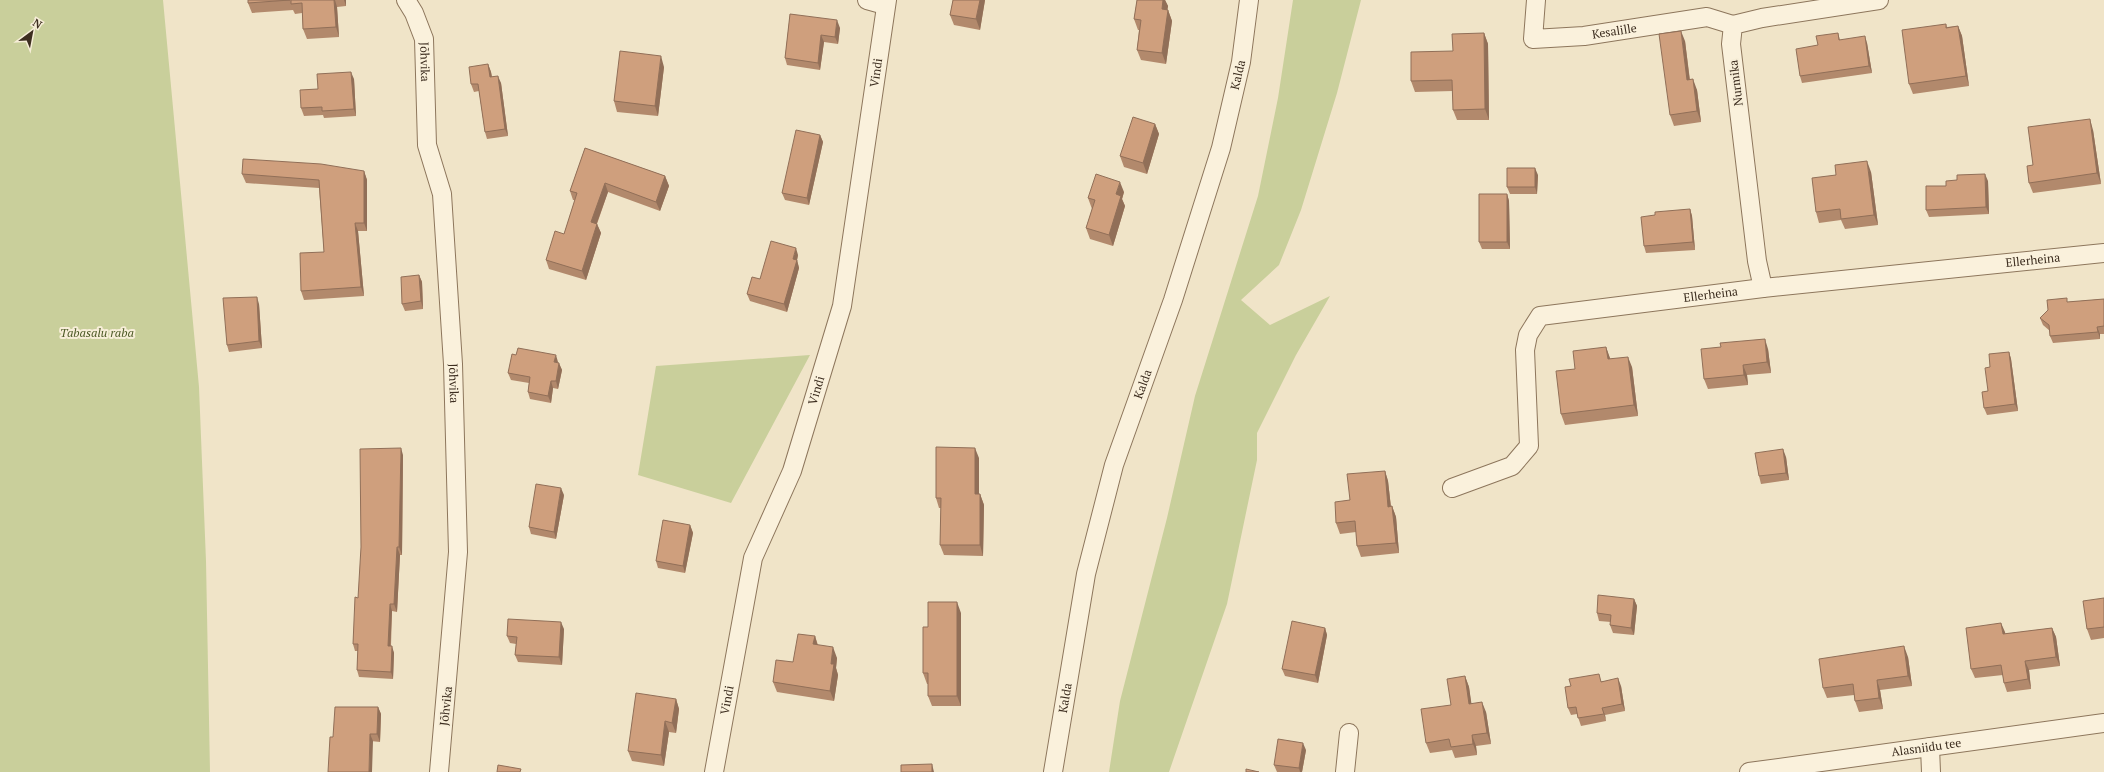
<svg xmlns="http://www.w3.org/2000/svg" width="2104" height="772" font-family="'PT Serif',serif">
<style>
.green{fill:#c9cf9b}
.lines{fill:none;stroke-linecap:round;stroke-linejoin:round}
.street-casing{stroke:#8d765c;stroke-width:20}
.street{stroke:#faf1dc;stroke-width:18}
.wall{fill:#b2896c}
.shaded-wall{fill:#916f58}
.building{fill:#cf9f7d;stroke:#916f58}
.labels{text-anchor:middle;stroke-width:4;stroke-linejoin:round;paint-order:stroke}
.street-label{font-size:12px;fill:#3d2e20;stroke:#f7eed8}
.park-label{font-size:12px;font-style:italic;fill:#4d5a26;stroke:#f7eed8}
</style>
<rect width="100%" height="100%" fill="#f0e4c8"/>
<path class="green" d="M0,0H163L199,387L206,561L210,772H0Z
M1293,0H1361L1337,93L1301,210L1279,265L1241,300L1270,325L1330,296L1296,355L1257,433V460L1227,604L1169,772H1109L1120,701L1167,518L1195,396L1258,196L1278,98Z
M810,355L731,503L638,475L656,366Z"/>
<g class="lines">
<defs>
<g id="street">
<path id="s1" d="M406,0L414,13L424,39L427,145L442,194L453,364L458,552L439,772"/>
<path d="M867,0L885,5"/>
<path id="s2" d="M1536,0L1533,39L1584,36L1707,17L1733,25"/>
<path d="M1763,288L1757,261L1731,44L1733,25L1762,18L1879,0"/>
<path id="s3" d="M1452,488L1512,466L1529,446L1525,350L1528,335L1540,316L1763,288L2104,253"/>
<path d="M1930,747L1931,772"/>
<path id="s4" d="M714,772L753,558L792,471L842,306L887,0"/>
<path id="s5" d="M1053,772L1086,574L1114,465L1173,300L1221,148L1241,62L1249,0"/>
<path d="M1345,772L1349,733"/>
<path id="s6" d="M1749,772L2104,723"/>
</g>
</defs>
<use href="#street" class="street-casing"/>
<use href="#street" class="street"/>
</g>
<path class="wall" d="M248,0H346V6L337,7L339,37L307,39L303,29L302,13L295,14L293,10L252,13L248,3Z
M953,0H985L980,30L954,25L950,15Z
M1137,0H1165L1168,6L1167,10H1168L1172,21L1166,64L1141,60L1137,50L1139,30H1138L1134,19Z
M790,14L840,28L838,44L824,42L820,70L787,65L785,58Z
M1946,24L1947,27L1958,26L1962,36L1969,86L1913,94L1909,84Z
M1484,33L1488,44L1489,120H1457L1453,110V91L1415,92L1411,81L1453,51Z
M1838,33L1840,40L1867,43L1872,73L1802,83L1800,76L1818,45Z
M1685,41L1690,80L1697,90L1701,122L1674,126L1670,115Z
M488,64L491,72L492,77L501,83L508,136L487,139L485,132L479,91L474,92L471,84Z
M664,67L658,116L617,112L614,101Z
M354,79L356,116L324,118L323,115L304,116L301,108L318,89Z
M1155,124L1159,134L1147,174L1124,167L1120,156Z
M2093,130L2101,184L2033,193L2029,183L2033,165Z
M820,135L823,142L809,205L785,200L782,193Z
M585,148L665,176L669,186L660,211L608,192L597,224L601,233L586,280L549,269L546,260L564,234L575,200H573L570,191Z
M364,171L367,180V231H358L364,296L304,300L301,291L324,252L319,188L246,183L242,174Z
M1871,172L1878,225L1845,229L1841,220L1819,223L1816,212Z
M1538,175L1537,194H1510L1507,187Z
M1988,181L1989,214L1929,217L1926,210Z
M1124,192L1122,199L1125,206L1113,246L1090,239L1086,228L1092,209L1088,198Z
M1507,194L1509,201L1510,249H1482L1479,242Z
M1690,209L1692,216L1695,250L1646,253L1644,246Z
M798,255L797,260L799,268L787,312L750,301L747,294L760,279Z
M419,275L422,282L423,309L405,311L402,304Z
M2104,299V334H2100V339L2053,343L2050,336V331L2043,325L2040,318L2068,302Z
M259,304L262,348L229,352L227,345Z
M1606,347L1610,359L1632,367L1638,416L1565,425L1561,414L1575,369Z
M1768,349L1771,373L1747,375L1748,385L1708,389L1704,379Z
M2009,352L2011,359L2018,411L1987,415L1984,408L1988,391L1990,367Z
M558,362L562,370L558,389L553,388L551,403L530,399L528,392L529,383L511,380L508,373Z
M403,455L402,555H400L397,612L392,611L391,646L394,653L393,679L359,677L357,670L358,651H355L353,644L358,598Z
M1786,457L1789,480L1761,484L1759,476Z
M979,458V494H980L984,505L983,556L944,555L940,545L941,508H939L936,498Z
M1385,471L1388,481L1391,507L1392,506L1396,517L1399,553L1361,557L1357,546L1356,532L1340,534L1336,523L1350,500Z
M564,495L556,539L531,534L529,527Z
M690,525L693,533L685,573L658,568L656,561Z
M2104,598V638L2091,640L2087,629Z
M1634,599L1637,606L1634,635L1613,633L1610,625L1611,622L1599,621L1597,613Z
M961,613V706H932L928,696V684H927L923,673L928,627Z
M1325,628L1327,635L1318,683L1285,676L1282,669Z
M2052,628L2056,637L2060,666L2029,670L2031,689L2007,692L2004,683L2003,675L1975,678L1971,669L2005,632V634Z
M564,629L562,665L518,662L515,655L516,644L510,643L507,636Z
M815,636L818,645L837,658L836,668L838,675L834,701L777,692L773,682L793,662Z
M1908,657L1912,686L1880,690L1883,709L1859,712L1855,701L1854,695L1827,698L1823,688Z
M1465,676L1469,687L1471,703L1486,712L1491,744L1476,746L1477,755L1455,758L1452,750L1430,753L1426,743L1451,705Z
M1602,681L1621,686L1625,711L1605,715L1606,721L1581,726L1577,714L1571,715L1568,708Z
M676,699L679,709L676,733L669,732L664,766L632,761L628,751Z
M378,707L381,714L380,742L333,737Z
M1306,750L1302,772H1277L1274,765Z"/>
<path class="shaded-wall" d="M334,0H335L337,7L339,37L336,27Z
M344,0H346V6Z
M980,0H985L980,30L976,19Z
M1163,0H1165L1168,6L1166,20L1162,9Z
M1168,10L1172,21L1166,64L1162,53Z
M837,20L840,28L838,44L835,37Z
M1958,26L1962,36L1969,86L1966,76Z
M1681,31L1685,41L1691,91L1687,80Z
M1484,33L1488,44L1489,120L1485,109Z
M821,35L824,42L820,70L818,63Z
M1865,36L1867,43L1872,73L1869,66Z
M661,56L664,67L658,116L655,106Z
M488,64L491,72L493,84L490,77Z
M351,72L354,79L356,116L354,109Z
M498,76L501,83L508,136L505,129Z
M1693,79L1697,90L1701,122L1697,111Z
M2090,119L2093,130L2101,184L2097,173Z
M1155,124L1159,134L1147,174L1143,163Z
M820,135L823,142L809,205L807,198Z
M1867,161L1871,172L1878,225L1874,215Z
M1535,168L1538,175L1537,194L1535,187Z
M364,171L367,180V231L364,223Z
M1985,174L1988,181L1989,214L1986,207Z
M665,176L669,186L660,211L656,202Z
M1120,182L1124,192L1122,199L1125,206L1113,246L1109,235L1116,194Z
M605,183L608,192L594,231L591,222Z
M1507,194L1509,201L1510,249L1507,242Z
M1690,209L1692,216L1695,250L1693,242Z
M355,223L358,231L364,296L361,287Z
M597,224L601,233L586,280L582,271Z
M796,248L798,255L797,260L799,268L787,312L784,304L793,259Z
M419,275L422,282L423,309L421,301Z
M257,297L259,304L262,348L259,341Z
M2097,327L2100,334V339L2098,332Z
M1765,339L1768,349L1771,373L1767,362Z
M1606,347L1610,358L1612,370L1608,359Z
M2009,352L2011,359L2018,411L2015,404Z
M556,355L558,362H554Z
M1628,357L1632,367L1638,416L1634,405Z
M559,363L562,370L558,389L556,381Z
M1743,365L1747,375L1748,385L1744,375Z
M551,381L553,388L551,403L548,396Z
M401,448L403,455L402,555L399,547Z
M975,448L979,458V505L975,494Z
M1783,449L1786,457L1789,480L1786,473Z
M1385,471L1388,481L1392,517L1388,507Z
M561,488L564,495L556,539L554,532Z
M980,494L984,505L983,556L980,545Z
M1392,506L1396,517L1399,553L1396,543Z
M690,525L693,533L685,573L683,566Z
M397,547L400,555L397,612L394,604Z
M1634,599L1637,606L1634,635L1631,628Z
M957,602L961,613V706L957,696Z
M390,604L392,611L390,653L388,646Z
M561,622L564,629L562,665L559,657Z
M2001,623L2005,632L2007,644L2003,634Z
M1325,628L1327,635L1318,683L1315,675Z
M2052,628L2056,637L2060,666L2056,657Z
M815,636L818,647L813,644Z
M392,646L394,653L393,679L391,672Z
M1904,646L1908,657L1912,686L1908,676Z
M833,647L837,658L836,668L838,675L834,701L830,691L831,664Z
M2025,661L2029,670L2031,689L2028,679Z
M1465,676L1469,687L1473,714L1469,704Z
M1618,678L1621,686L1625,711L1622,704Z
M1877,680L1880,690L1883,709L1879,698Z
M676,699L679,709L676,733L672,723Z
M1482,702L1486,712L1491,744L1487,733Z
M378,707L381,714L380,742L377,734Z
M1602,708L1605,715L1606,721L1604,714Z
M665,721L669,732L664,766L661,755Z
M370,734L373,741L372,772H369Z
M1472,735L1476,746L1477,755L1473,744Z
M1303,743L1306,750L1302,772H1300L1299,768Z
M932,764L934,772H932Z"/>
<path class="building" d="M248,0H290L248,3Z
M291,0H334L336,27L303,29L302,3L291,4Z
M953,0H980L976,19L950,15Z
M1137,0H1163L1162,9L1168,10L1162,53L1137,50L1141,20L1134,19Z
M790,14L837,20L835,37L821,35L818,63L785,58Z
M1946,24V28L1958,26L1966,76L1909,84L1902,30Z
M1681,31L1687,80L1693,79L1697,111L1670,115L1659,34Z
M1484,33L1485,109L1453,110L1452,80L1411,81V52L1453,51L1452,34Z
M1838,33L1839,40L1865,36L1869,66L1800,76L1796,49L1818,45L1816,36Z
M620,51L661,56L655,106L614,101Z
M488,64L490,77L498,76L505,129L485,132L478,84H471L469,67Z
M351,72L354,109L322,111V107L301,108L300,90L318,89L317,74Z
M1133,117L1155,124L1143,163L1120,156Z
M2090,119L2097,173L2029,183L2027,166L2033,165L2028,127Z
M796,130L820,135L807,198L782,193Z
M585,148L665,176L656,202L605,183L591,222L597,224L582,271L546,260L555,231L564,234L577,193L570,191Z
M243,159L321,164L364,171V223H355L361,287L301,291L300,253L324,252L319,180L242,174Z
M1867,161L1874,215L1841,219L1840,209L1816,212L1812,178L1836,175L1835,165Z
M1507,168H1535V187H1507Z
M1096,174L1120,182L1116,194L1121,196L1109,235L1086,228L1095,200L1088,198Z
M1985,174L1986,207L1926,210V186H1946V181L1957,180V175Z
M1479,194H1507V242H1479Z
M1690,209L1693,242L1644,246L1641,217L1655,215V212Z
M771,241L796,248L793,259L797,260L784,304L747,294L752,277L760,279Z
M419,275L421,301L402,304L401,277Z
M257,297L259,341L227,345L223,298Z
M2067,298V302L2104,299V326L2097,327L2098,332L2050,336L2049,325L2040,318L2048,310L2047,300Z
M1765,339L1767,362L1743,365L1744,375L1704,379L1701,349L1721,347L1720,343Z
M1606,347L1608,359L1628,357L1634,405L1561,414L1556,371L1575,369L1573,351Z
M518,348L556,355L554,362L559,363L556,381H551L548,396L528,392L530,377L508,373L512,354L516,355Z
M2009,352L2015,404L1984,408L1982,392L1988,391L1985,368L1990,367L1989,354Z
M936,447L975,448V494H980V545H940L941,498H936Z
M401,448L399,547H397L394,604H390L388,646H392L391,672L357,670L358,644H353L355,597L358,598L361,547L360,449Z
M1783,449L1786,473L1759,476L1755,453Z
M1385,471L1388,507L1392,506L1396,543L1357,546L1355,521L1336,523L1335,502L1350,500L1347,474Z
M536,484L561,488L554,532L529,527Z
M663,520L690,525L683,566L656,561Z
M1598,595L1634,599L1631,628L1610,625L1611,615L1597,613Z
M2104,598V627L2087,629L2083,601Z
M928,602H957V696H928V673H923V627H928Z
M508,619L561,622L559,657L515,655L517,637L507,636Z
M1292,621L1325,628L1315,675L1282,669Z
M2001,623L2003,634L2052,628L2056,657L2025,661L2028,679L2004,683L2001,665L1971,669L1966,628Z
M798,634L815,636L813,644L833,647L831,664H834L830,691L773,682L776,660L793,662Z
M1904,646L1908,676L1877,680L1879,698L1855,701L1853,684L1823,688L1819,659Z
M1599,674L1601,682L1618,678L1622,704L1602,708L1604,714L1578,718L1576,707L1568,708L1565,687L1571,686L1569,679Z
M1465,676L1469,704L1482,702L1487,733L1472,735L1473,744L1451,747L1449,739L1426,743L1421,709L1451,705L1447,679Z
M636,693L676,699L672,723L665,721L661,755L628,751Z
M335,707H378L377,734H370L369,772H328L330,737H333Z
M1278,739L1303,743L1299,768L1274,765Z
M932,764V772H901V765Z
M498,765L521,769L520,772H497Z
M1246,769L1259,772H1246Z"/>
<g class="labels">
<g class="street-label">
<text dy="4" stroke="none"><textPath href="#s2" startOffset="121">Kesalille</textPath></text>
<text dy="4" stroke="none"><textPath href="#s1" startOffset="66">Jõhvika</textPath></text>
<text dy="4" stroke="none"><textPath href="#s4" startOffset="721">Vindi</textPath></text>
<text dy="4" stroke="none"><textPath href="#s5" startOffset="723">Kalda</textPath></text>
<text transform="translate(1736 83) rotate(-97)" y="4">Nurmika</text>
<text dy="4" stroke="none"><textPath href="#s3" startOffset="720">Ellerheina</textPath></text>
<text dy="4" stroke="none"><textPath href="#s3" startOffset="396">Ellerheina</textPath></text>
<text dy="4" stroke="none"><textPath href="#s1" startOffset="390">Jõhvika</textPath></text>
<text dy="4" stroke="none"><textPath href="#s5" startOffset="399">Kalda</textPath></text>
<text dy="4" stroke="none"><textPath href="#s4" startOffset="397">Vindi</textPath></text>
<text dy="4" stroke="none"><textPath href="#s5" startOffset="75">Kalda</textPath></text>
<text dy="4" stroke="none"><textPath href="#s4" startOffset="73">Vindi</textPath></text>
<text transform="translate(446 706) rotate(-84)" y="4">Jõhvika</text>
<text dy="4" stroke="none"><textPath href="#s6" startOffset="179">Alasniidu tee</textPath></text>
</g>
<g class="park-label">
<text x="97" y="337">Tabasalu raba</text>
</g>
</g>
<g transform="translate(32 32) rotate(32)" stroke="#f7eed8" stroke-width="3" paint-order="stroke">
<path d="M0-3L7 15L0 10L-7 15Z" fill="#3d2e20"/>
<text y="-6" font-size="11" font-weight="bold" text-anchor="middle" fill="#3d2e20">N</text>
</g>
</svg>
